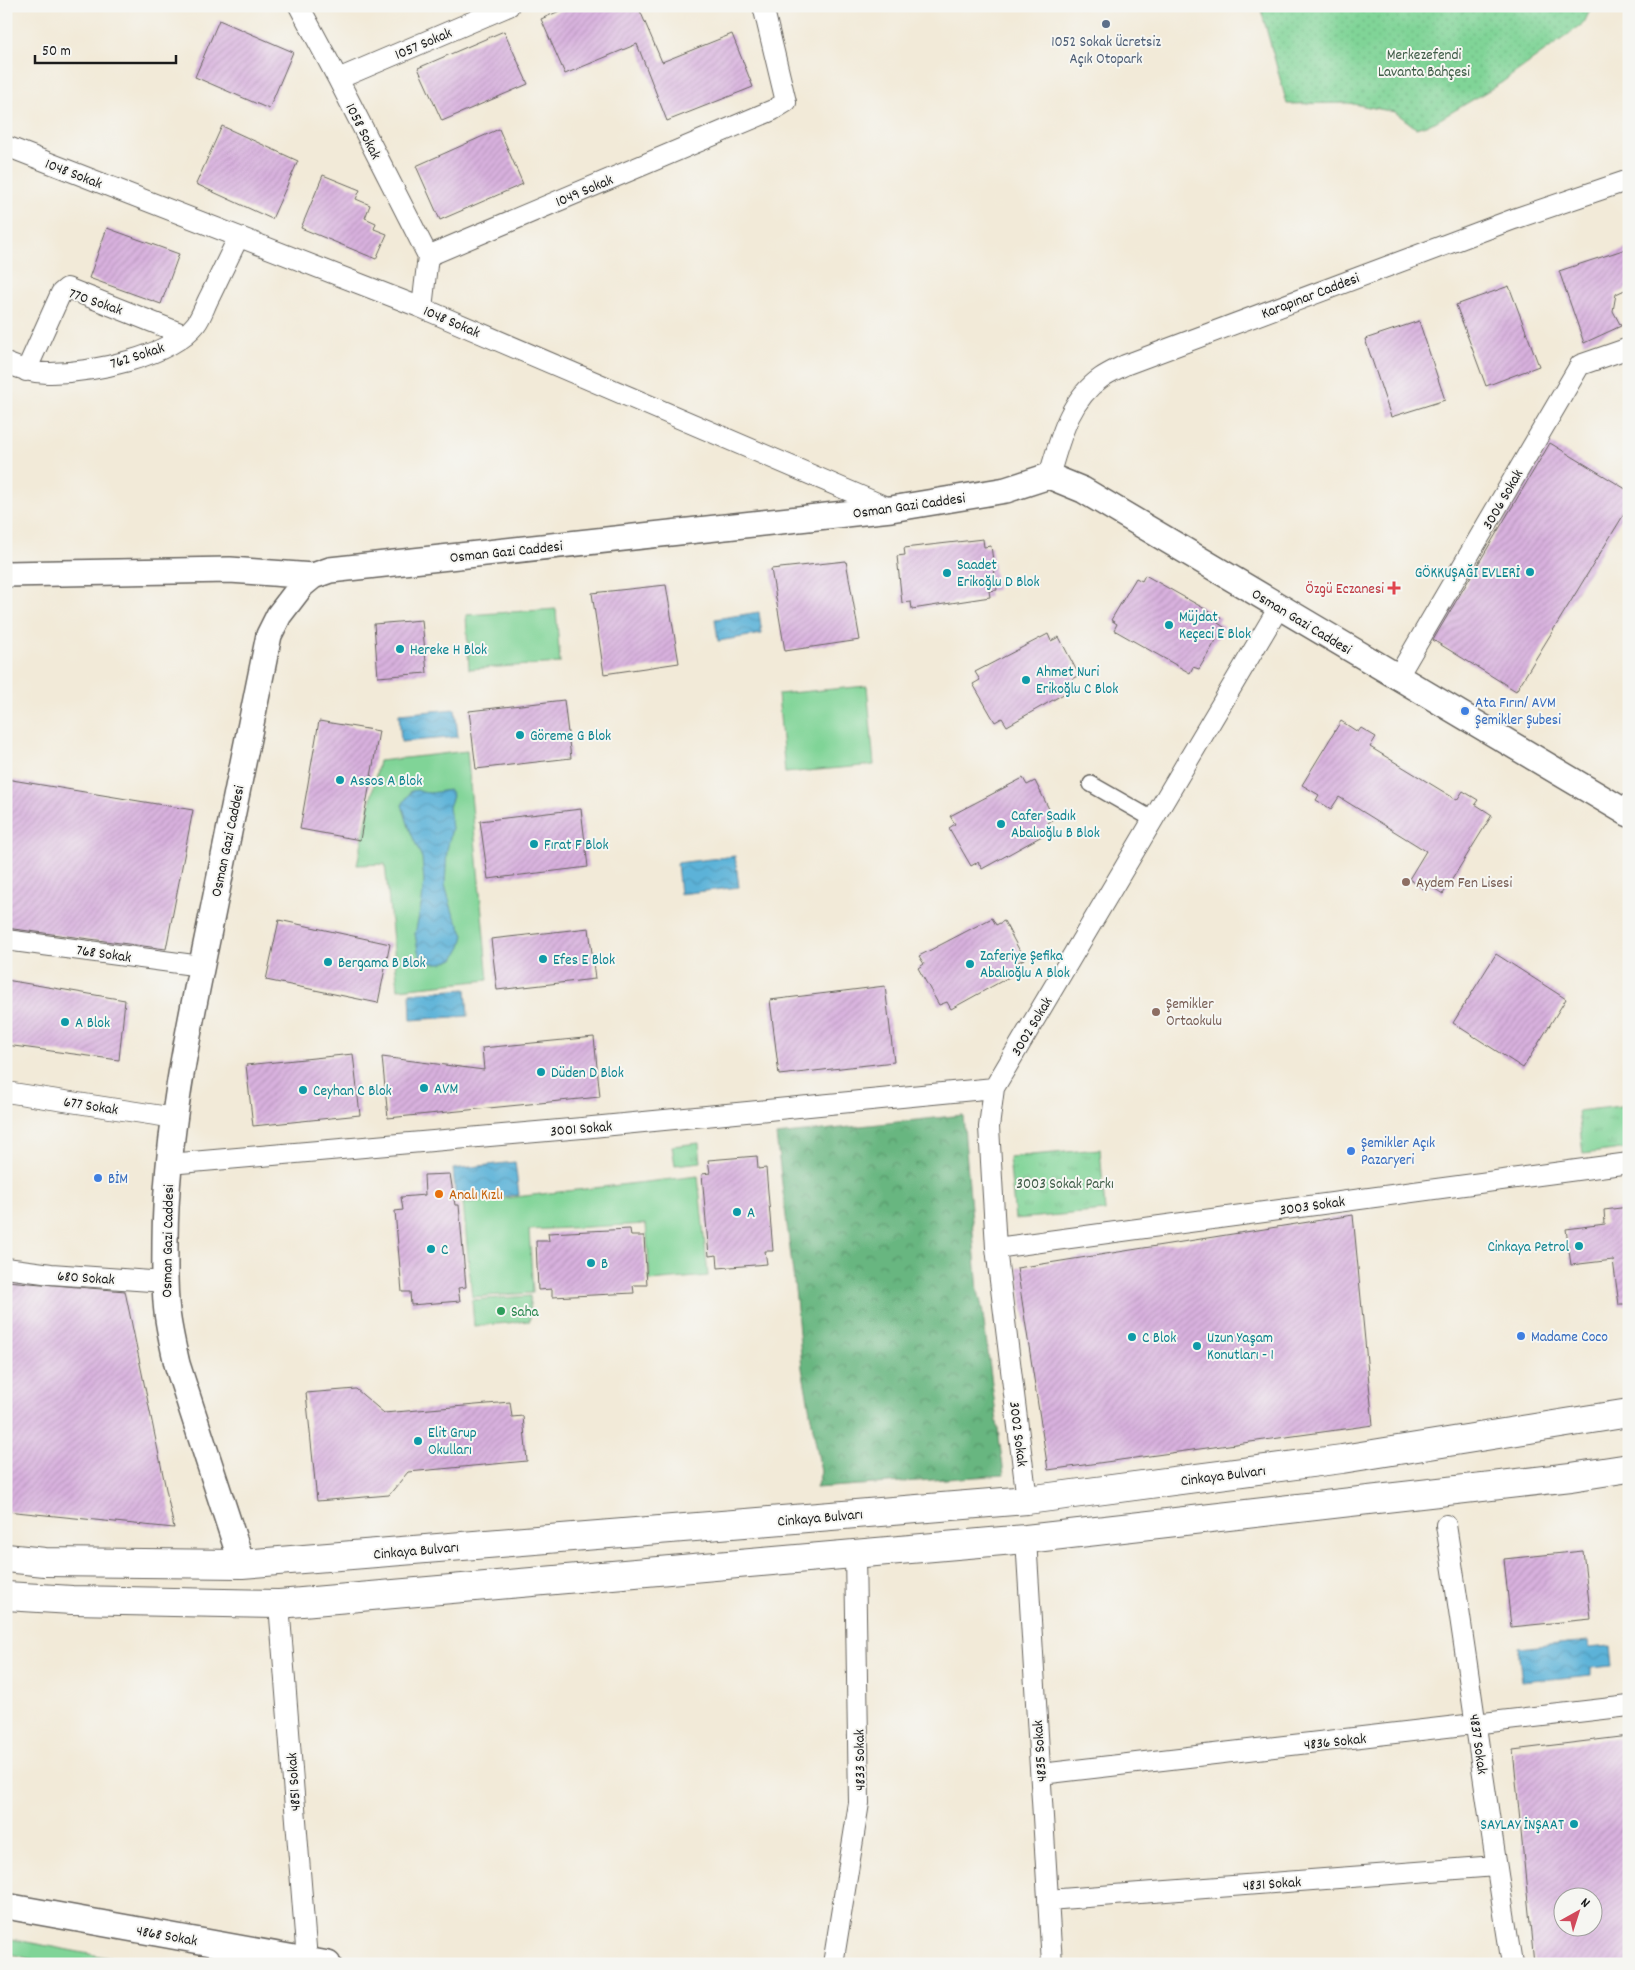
<svg xmlns="http://www.w3.org/2000/svg" width="1635" height="1970" font-family="Dekko,sans-serif">
<style>
.grass{fill:#80d497;stroke:#4e785a}
.forest{fill:url(#forest-crowns);stroke:#42694e}
.park{fill:url(#park-tufts);stroke:#4e785a}
.garden{fill:url(#garden-dots);stroke:#4e785a}
.water{fill:url(#water-waves);stroke:#3c677a}
.building{fill:url(#building-hatch);fill-rule:evenodd}
.lines{fill:none;stroke-linecap:round;stroke-linejoin:round}
.pedestrian-casing{stroke:#67645e;stroke-width:18}
.minor-casing{stroke:#67645e;stroke-width:22}
.tertiary-casing{stroke:#67645e;stroke-width:28}
.primary-casing{stroke:#67645e;stroke-width:30}
.pedestrian{stroke:#fff;stroke-width:15}
.minor{stroke:#fff;stroke-width:20}
.tertiary{stroke:#fff;stroke-width:25}
.primary{stroke:#fff;stroke-width:28}
.service-dot{fill:#5c6f8a;stroke:#f6f6f2;stroke-width:2}
.culture-dot{fill:#0f9aa8;stroke:#f6f6f2;stroke-width:2}
.health-dot{fill:#e0444e;stroke:#f6f6f2;stroke-width:2}
.shop-dot{fill:#3f7fe0;stroke:#f6f6f2;stroke-width:2}
.education-dot{fill:#8d6e63;stroke:#f6f6f2;stroke-width:2}
.food-dot{fill:#e8710a;stroke:#f6f6f2;stroke-width:2}
.leisure-dot{fill:#2e9e5b;stroke:#f6f6f2;stroke-width:2}
.labels{text-anchor:middle;stroke-width:4;stroke-linejoin:round;paint-order:stroke}
.service-label{font-size:15px;fill:#4e5e75;stroke:#f6f6f2}
.street-label{font-size:15px;fill:#1c1c1c;stroke:#f6f6f2}
.park-label{font-size:15px;fill:#3f5c47;stroke:#f6f6f2}
.culture-label{font-size:15px;fill:#0d838f;stroke:#f6f6f2;text-anchor:start}
.health-label{font-size:15px;fill:#be3a42;stroke:#f6f6f2;text-anchor:end}
.shop-label{font-size:15px;fill:#366cbe;stroke:#f6f6f2;text-anchor:start}
.education-label{font-size:15px;fill:#785e54;stroke:#f6f6f2;text-anchor:start}
.food-label{font-size:15px;fill:#c56008;stroke:#f6f6f2;text-anchor:start}
.leisure-label{font-size:15px;fill:#27864d;stroke:#f6f6f2;text-anchor:start}
</style>
<defs>
<pattern id="forest-crowns" width="20" height="18" patternUnits="userSpaceOnUse" patternTransform="scale(1.25)"><rect width="20" height="18" fill="#68b680"/><path d="M2 6a3 3 0 1 1 6 0M12 15a3 3 0 1 1 6 0" fill="none" stroke="#559368"/></pattern>
<pattern id="park-tufts" width="24" height="20" patternUnits="userSpaceOnUse" patternTransform="scale(1.25)"><rect width="24" height="20" fill="#80d497"/><path d="M3 7l-1-3M5 7V3M7 7l1-3M15 17l-1-3M17 17v-4M19 17l1-3" fill="none" stroke="#6eb582"/></pattern>
<pattern id="garden-dots" width="8" height="8" patternUnits="userSpaceOnUse" patternTransform="scale(1.25)"><rect width="8" height="8" fill="#80d497"/><path d="M2 2h.1M6 6h.1" fill="none" stroke="#6eb582" stroke-width="1.8" stroke-linecap="round"/></pattern>
<pattern id="water-waves" width="16" height="10" patternUnits="userSpaceOnUse" patternTransform="scale(1.25)"><rect width="16" height="10" fill="#5cb2d8"/><path d="M0 5q4-4 8 0t8 0" fill="none" stroke="#4f98b9"/></pattern>
<pattern id="building-hatch" width="6" height="6" patternUnits="userSpaceOnUse" patternTransform="scale(1.25)"><rect width="6" height="6" fill="#d8b1de"/><path d="M-1 1l2-2M0 6l6-6M5 7l2-2" fill="none" stroke="#b998be"/></pattern>
</defs>
<rect width="100%" height="100%" fill="#f6f6f2"/>
<filter id="ink" filterUnits="userSpaceOnUse"><feTurbulence type="fractalNoise" baseFrequency=".02" numOctaves="2"/><feDisplacementMap in="SourceGraphic" scale="10" xChannelSelector="R" yChannelSelector="G"/><feConvolveMatrix kernelMatrix="1 2 1 2 8 2 1 2 1" color-interpolation-filters="sRGB"/></filter>
<filter id="wash" filterUnits="userSpaceOnUse"><feTurbulence type="fractalNoise" baseFrequency=".0096" numOctaves="4" result="noise"/><feDisplacementMap in="SourceGraphic" scale="20" xChannelSelector="R" yChannelSelector="G"/><feGaussianBlur stdDeviation="1.12" result="paint"/><feColorMatrix in="noise" values="0 0 0 0 0 0 0 0 0 0 0 0 0 0 0 0 0 1.4 0 .05"/><feComposite in="paint" operator="in"/></filter>
<g filter="url(#wash)">
<rect width="100%" height="100%" fill="#f2ead8"/>
<path class="grass" d="M556,609L560,663L469,669L466,615Z
M867,686L874,765L785,773L778,694Z
M467,751L488,980L398,989L385,864L357,865L379,761Z
M698,1176L708,1276L650,1281L646,1224L529,1230L533,1293L472,1297L463,1203Z
M530,1296V1321L474,1326L472,1300Z
M6,1938L141,1964H54L6,1953Z"/>
<path class="forest" d="M963,1115L978,1291L982,1307L1004,1475L816,1488L821,1472L802,1368L796,1298L776,1135Z"/>
<path class="park" d="M1629,1105V1148L1583,1154L1578,1111Z
M699,1143L701,1162L675,1165L672,1146Z
M1100,1149L1105,1211L1015,1219L1009,1157Z"/>
<path class="garden" d="M1260,6H1592L1584,23L1501,83L1435,122L1416,128L1395,112L1348,103L1287,104Z"/>
<path class="water" d="M759,612L762,634L718,641L715,619Z
M455,709L458,737L401,742L399,714Z
M417,790C429,796 437,791 450,790L453,796L449,807L452,828L447,850L445,885L453,913L464,935L461,947L454,959L442,963H428L422,960L418,951L415,934L422,901L424,882L422,858L411,833L402,805L411,791Z
M735,856L739,887L680,894L677,863Z
M466,989L468,1016L411,1020L410,993Z
M515,1162L519,1195L456,1201L453,1169Z
M1588,1641L1589,1648L1610,1646L1612,1666L1591,1668V1675L1522,1682L1518,1648Z"/>
<g id="blocks">
<path class="building" d="M571,6H638L662,62L732,34L753,87L667,121L637,44L565,74L541,19Z
M219,20L293,52L269,109L195,77Z
M504,31L528,84L442,121L418,68Z
M222,126L298,161L272,219L196,184Z
M499,129L523,184L440,220L416,166Z
M323,175L360,190L356,199L370,205L365,218L376,223L374,229L387,234L376,259L301,228Z
M107,228L179,254L161,304L89,278Z
M1629,248V288L1616,294L1613,311L1621,326L1584,343L1559,271Z
M1509,286L1539,366L1486,386L1456,305Z
M1419,321L1445,400L1391,417L1365,339Z
M1550,443L1629,491V506L1516,691L1433,640Z
M983,539L984,547L991,546L997,590L989,591L990,597L912,609L911,602L902,603L897,556L905,555L904,548Z
M846,561L860,640L785,651L771,569Z
M1145,575L1221,618L1218,623L1224,627L1199,669L1193,667L1190,673L1114,630L1117,624L1111,620L1136,578L1142,581Z
M666,585L679,663L604,674L592,593Z
M422,620L427,673L378,677L374,624Z
M1048,634L1051,641L1059,637L1079,675L1072,679L1076,687L1007,726L1002,718L995,722L973,684L980,680L975,672Z
M564,700L571,758L476,769L469,711Z
M319,721L379,731L360,840L300,829Z
M1341,721L1358,732L1361,728L1376,737L1370,747L1457,800L1463,791L1478,800L1475,804L1492,815L1443,894L1427,884L1424,889L1409,879L1426,851L1339,797L1331,809L1316,800L1319,795L1302,785Z
M1023,778L1027,785L1035,781L1054,819L1048,823L1051,831L982,869L978,862L971,866L949,828L955,824L950,816Z
M6,779L193,810L166,949L6,928Z
M581,809L588,867L488,879L480,821Z
M992,918L996,925L1004,921L1024,959L1016,963L1020,971L951,1009L947,1002L939,1005L918,968L924,964L919,956Z
M279,920L390,944L378,1003L266,980Z
M589,928L595,979L497,990L491,939Z
M1496,954L1566,999L1523,1068L1453,1023Z
M6,980L125,1000L119,1060L6,1045Z
M885,986L894,1062L779,1075L770,1000Z
M594,1037L600,1097L388,1118L382,1057L484,1070L482,1048Z
M353,1054L360,1115L253,1126L246,1065Z
M757,1156L758,1169L766,1168L773,1251H765L767,1264L718,1268L717,1255L709,1256L702,1174L710,1173L708,1160Z
M450,1174L455,1205H459L466,1287L458,1288L460,1301L411,1305L410,1292H402L395,1211L403,1210L401,1197L425,1195L424,1175Z
M1629,1207V1305H1619L1613,1260L1571,1265L1566,1229L1605,1224L1604,1210Z
M1353,1215L1373,1425L1048,1470L1017,1268Z
M630,1229L631,1236H644L647,1285H633L634,1293L552,1297V1289L538,1290L536,1241H549L548,1233Z
M6,1281L125,1291L174,1528L6,1511Z
M356,1389L384,1413L510,1402L512,1417L523,1416L527,1461L408,1472L389,1495L317,1501L306,1393Z
M1583,1551L1591,1619L1511,1627L1504,1559Z
M1629,1736V1964H1534L1513,1750ZM1562,1898H1592V1928H1562Z"/>
</g>
</g>
<g filter="url(#ink)">
<use href="#blocks" fill-opacity="0" stroke="#67645e" stroke-width="1"/>
<g class="lines">
<defs>
<path id="pedestrian" d="M1091,784L1154,820"/>
<path id="minor" d="M299,6L338,79L428,256
M338,79L509,6
M6,146L422,308L891,509
M422,308L428,256L773,110L786,102L763,6
M6,363C21,369 35,374 51,373C92,372 169,358 196,324C202,316 205,305 210,296C219,277 229,257 238,238
M26,371L61,293L67,288L185,335
M1049,476C1060,440 1068,401 1101,378C1108,373 1117,369 1125,365L1514,219L1629,180
M1397,678L1580,365L1629,348
M6,940L201,966
M6,1092L175,1118
M169,1164L582,1128L994,1088
M996,1248L1629,1163
M6,1268L51,1274L165,1282
M1027,1500L996,1248L989,1127L994,1088L1279,607
M1446,1525C1469,1671 1488,1818 1512,1964
M1026,1539L1052,1964
M279,1604L307,1960
M1041,1774L1629,1706
M1048,1900L1496,1866
M833,1964L859,1803L855,1553"/>
<path id="tertiary" d="M6,574L230,570L313,576
M242,1564L177,1364C173,1346 169,1329 167,1312C164,1288 165,1264 165,1240C166,1135 188,1032 209,930C229,832 249,733 269,635L279,615L302,585L313,576L330,570L891,509L1006,490L1049,476L1083,490L1629,814
M6,1906L328,1964"/>
<path id="primary" d="M6,1558L45,1562L242,1564L1027,1500L1342,1459L1629,1413
M6,1596L72,1600L279,1604L1026,1539L1571,1477L1629,1468"/>
</defs>
<use href="#pedestrian" class="pedestrian-casing"/>
<use href="#minor" class="minor-casing"/>
<use href="#tertiary" class="tertiary-casing"/>
<use href="#primary" class="primary-casing"/>
<use href="#pedestrian" class="pedestrian"/>
<use href="#minor" class="minor"/>
<use href="#tertiary" class="tertiary"/>
<use href="#primary" class="primary"/>
</g>
</g>
<circle class="service-dot" cx="1106" cy="24" r="5"/>
<g class="culture-dot">
<circle cx="1530" cy="572" r="5"/>
<circle cx="947" cy="573" r="5"/>
<circle cx="1169" cy="625" r="5"/>
<circle cx="400" cy="649" r="5"/>
<circle cx="1026" cy="680" r="5"/>
<circle cx="520" cy="735" r="5"/>
<circle cx="340" cy="780" r="5"/>
<circle cx="1001" cy="824" r="5"/>
<circle cx="534" cy="844" r="5"/>
<circle cx="543" cy="959" r="5"/>
<circle cx="328" cy="962" r="5"/>
<circle cx="970" cy="964" r="5"/>
<circle cx="65" cy="1022" r="5"/>
<circle cx="541" cy="1072" r="5"/>
<circle cx="424" cy="1088" r="5"/>
<circle cx="303" cy="1090" r="5"/>
<circle cx="737" cy="1212" r="5"/>
<circle cx="1579" cy="1246" r="5"/>
<circle cx="431" cy="1249" r="5"/>
<circle cx="591" cy="1263" r="5"/>
<circle cx="1132" cy="1337" r="5"/>
<circle cx="1197" cy="1346" r="5"/>
<circle cx="418" cy="1441" r="5"/>
<circle cx="1574" cy="1824" r="5"/>
</g>
<path class="health-dot" d="M1391.5 580.5h5v5h5v5h-5v5h-5v-5h-5v-5h5z"/>
<g class="shop-dot">
<circle cx="1465" cy="711" r="5"/>
<circle cx="1351" cy="1151" r="5"/>
<circle cx="98" cy="1178" r="5"/>
<circle cx="1521" cy="1336" r="5"/>
</g>
<g class="education-dot">
<circle cx="1406" cy="882" r="5"/>
<circle cx="1156" cy="1012" r="5"/>
</g>
<circle class="food-dot" cx="439" cy="1194" r="5"/>
<circle class="leisure-dot" cx="501" cy="1311" r="5"/>
<g class="labels">
<g class="service-label">
<text x="1106" y="46">1052 Sokak Ücretsiz<tspan x="1106" dy="17">Açık Otopark</tspan></text>
</g>
<g class="street-label">
<text transform="translate(423 43) rotate(-23)" y="5">1057 Sokak</text>
<text transform="translate(364 131) rotate(63)" y="5">1058 Sokak</text>
<text transform="translate(74 173) rotate(21)" y="5">1048 Sokak</text>
<text transform="translate(584 190) rotate(-23)" y="5">1049 Sokak</text>
<text transform="translate(1310 295) rotate(-21)" y="5">Karapınar Caddesi</text>
<text transform="translate(96 301) rotate(19)" y="5">770 Sokak</text>
<text transform="translate(452 321) rotate(23)" y="5">1048 Sokak</text>
<text transform="translate(137 355) rotate(-18)" y="5">762 Sokak</text>
<text transform="translate(1502 499) rotate(-60)" y="5">3006 Sokak</text>
<text transform="translate(909 505) rotate(-8)" y="5">Osman Gazi Caddesi</text>
<text transform="translate(506 551) rotate(-6)" y="5">Osman Gazi Caddesi</text>
<text transform="translate(1302 621) rotate(31)" y="5">Osman Gazi Caddesi</text>
<text transform="translate(227 841) rotate(-78)" y="5">Osman Gazi Caddesi</text>
<text transform="translate(104 953) rotate(8)" y="5">768 Sokak</text>
<text transform="translate(1031 1026) rotate(-59)" y="5">3002 Sokak</text>
<text transform="translate(91 1105) rotate(9)" y="5">677 Sokak</text>
<text transform="translate(581 1128) rotate(-5)" y="5">3001 Sokak</text>
<text transform="translate(1312 1205) rotate(-8)" y="5">3003 Sokak</text>
<text transform="translate(167 1241) rotate(-89)" y="5">Osman Gazi Caddesi</text>
<text transform="translate(86 1277) rotate(4)" y="5">680 Sokak</text>
<text transform="translate(1019 1434) rotate(83)" y="5">3002 Sokak</text>
<text transform="translate(1223 1475) rotate(-7)" y="5">Cinkaya Bulvarı</text>
<text transform="translate(820 1517) rotate(-5)" y="5">Cinkaya Bulvarı</text>
<text transform="translate(416 1550) rotate(-5)" y="5">Cinkaya Bulvarı</text>
<text transform="translate(1335 1741) rotate(-6)" y="5">4836 Sokak</text>
<text transform="translate(1479 1744) rotate(82)" y="5">4837 Sokak</text>
<text transform="translate(1039 1751) rotate(-94)" y="5">4835 Sokak</text>
<text transform="translate(859 1760) rotate(-91)" y="5">4833 Sokak</text>
<text transform="translate(293 1782) rotate(-94)" y="5">4851 Sokak</text>
<text transform="translate(1272 1883) rotate(-4)" y="5">4831 Sokak</text>
<text transform="translate(167 1935) rotate(10)" y="5">4868 Sokak</text>
</g>
<g class="park-label">
<text x="1424" y="59">Merkezefendi<tspan x="1424" dy="17">Lavanta Bahçesi</tspan></text>
<text x="1065" y="1188">3003 Sokak Parkı</text>
</g>
<g class="culture-label">
<text x="957" y="569">Saadet<tspan x="957" dy="17">Erikoğlu D Blok</tspan></text>
<text x="1520" y="577" text-anchor="end">GÖKKUŞAĞI EVLERİ</text>
<text x="1179" y="621">Müjdat<tspan x="1179" dy="17">Keçeci E Blok</tspan></text>
<text x="410" y="654">Hereke H Blok</text>
<text x="1036" y="676">Ahmet Nuri<tspan x="1036" dy="17">Erikoğlu C Blok</tspan></text>
<text x="530" y="740">Göreme G Blok</text>
<text x="350" y="785">Assos A Blok</text>
<text x="1011" y="820">Cafer Sadık<tspan x="1011" dy="17">Abalıoğlu B Blok</tspan></text>
<text x="544" y="849">Fırat F Blok</text>
<text x="980" y="960">Zaferiye Şefika<tspan x="980" dy="17">Abalıoğlu A Blok</tspan></text>
<text x="553" y="964">Efes E Blok</text>
<text x="338" y="967">Bergama B Blok</text>
<text x="75" y="1027">A Blok</text>
<text x="551" y="1077">Düden D Blok</text>
<text x="434" y="1093">AVM</text>
<text x="313" y="1095">Ceyhan C Blok</text>
<text x="747" y="1217">A</text>
<text x="1569" y="1251" text-anchor="end">Cinkaya Petrol</text>
<text x="441" y="1254">C</text>
<text x="601" y="1268">B</text>
<text x="1142" y="1342">C Blok</text>
<text x="1207" y="1342">Uzun Yaşam<tspan x="1207" dy="17">Konutları - 1</tspan></text>
<text x="428" y="1437">Elit Grup<tspan x="428" dy="17">Okulları</tspan></text>
<text x="1564" y="1829" text-anchor="end">SAYLAY İNŞAAT</text>
</g>
<g class="health-label">
<text x="1384" y="593">Özgü Eczanesi</text>
</g>
<g class="shop-label">
<text x="1475" y="707">Ata Fırın/ AVM<tspan x="1475" dy="17">Şemikler Şubesi</tspan></text>
<text x="1361" y="1147">Şemikler Açık<tspan x="1361" dy="17">Pazaryeri</tspan></text>
<text x="108" y="1183">BİM</text>
<text x="1531" y="1341">Madame Coco</text>
</g>
<g class="education-label">
<text x="1416" y="887">Aydem Fen Lisesi</text>
<text x="1166" y="1008">Şemikler<tspan x="1166" dy="17">Ortaokulu</tspan></text>
</g>
<g class="food-label">
<text x="449" y="1199">Analı Kızlı</text>
</g>
<g class="leisure-label">
<text x="511" y="1316">Saha</text>
</g>
</g>
<rect width="1635" height="1970" fill="none" stroke="#f6f6f2" stroke-width="25"/>
<g transform="translate(1578 1912) rotate(39)"><circle r="24" fill="#f6f6f2" stroke="#9f9f9c"/>
<path d="M0-4L9 19L0 12L-9 19Z" fill="#d1495b"/>
<text y="-8" font-size="14" font-weight="bold" text-anchor="middle" fill="#1c1c1c">N</text>
</g>
<path d="M35 55v8h141v-8" fill="none" stroke="#1c1c1c" stroke-width="2.5"/>
<text x="42" y="55" font-size="15" fill="#1c1c1c" stroke="#f6f6f2" stroke-width="4" paint-order="stroke">50 m</text>
</svg>
